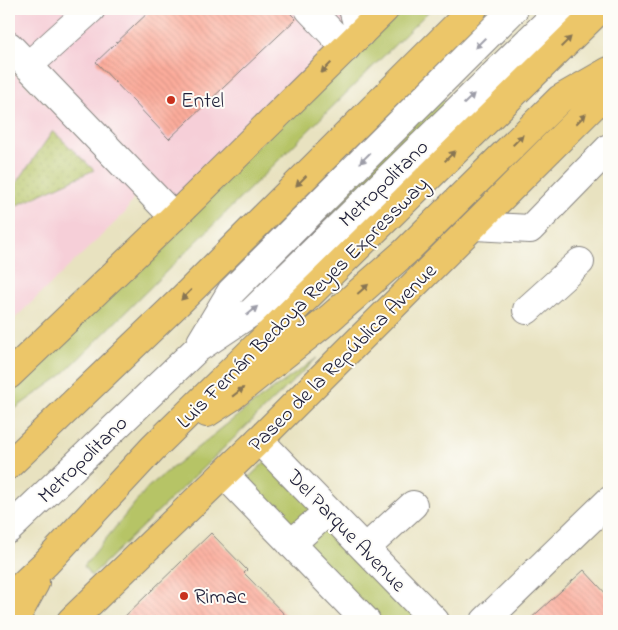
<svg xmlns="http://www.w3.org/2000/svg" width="618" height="630" font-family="'Indie Flower',sans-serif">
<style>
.built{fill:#f6cfd8}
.green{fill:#b6c466;stroke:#6c7350}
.garden{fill:url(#garden-dots);stroke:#6c7350}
.building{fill:url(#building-back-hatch)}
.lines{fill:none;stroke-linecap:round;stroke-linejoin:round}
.minor-casing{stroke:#85827e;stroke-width:30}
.major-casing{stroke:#85827e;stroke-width:30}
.highway-casing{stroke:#85827e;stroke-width:30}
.minor{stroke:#fff;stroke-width:28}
.major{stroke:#ecc669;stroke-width:28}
.highway{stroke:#ecc669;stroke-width:28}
.oneway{fill:#877452}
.oneway2{fill:#9c9ca7}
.poi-dot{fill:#c8321e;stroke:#fdfcf7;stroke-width:2}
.labels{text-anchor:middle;stroke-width:4;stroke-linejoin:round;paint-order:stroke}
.poi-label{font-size:21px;fill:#22223b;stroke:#fdfcf7;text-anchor:start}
.street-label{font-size:21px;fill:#22223b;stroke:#fdfcf7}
</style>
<defs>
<pattern id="garden-dots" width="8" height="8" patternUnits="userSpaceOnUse" patternTransform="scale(1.25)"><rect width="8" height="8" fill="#b6c466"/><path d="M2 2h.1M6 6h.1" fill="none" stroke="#9ca859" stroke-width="1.8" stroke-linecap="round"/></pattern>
<pattern id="building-back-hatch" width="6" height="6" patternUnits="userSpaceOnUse" patternTransform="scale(1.25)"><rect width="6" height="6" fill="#fcac9b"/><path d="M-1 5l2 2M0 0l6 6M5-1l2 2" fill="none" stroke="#d89486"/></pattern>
</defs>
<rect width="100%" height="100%" fill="#fdfcf7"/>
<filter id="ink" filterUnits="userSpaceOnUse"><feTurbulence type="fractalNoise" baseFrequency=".02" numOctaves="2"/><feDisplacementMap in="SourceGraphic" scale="10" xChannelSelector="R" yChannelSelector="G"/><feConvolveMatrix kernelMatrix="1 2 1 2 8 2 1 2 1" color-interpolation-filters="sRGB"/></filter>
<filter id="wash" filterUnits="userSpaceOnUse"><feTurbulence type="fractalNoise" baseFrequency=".0096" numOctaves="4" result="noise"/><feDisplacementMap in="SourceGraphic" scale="20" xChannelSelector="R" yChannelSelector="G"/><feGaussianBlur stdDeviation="1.12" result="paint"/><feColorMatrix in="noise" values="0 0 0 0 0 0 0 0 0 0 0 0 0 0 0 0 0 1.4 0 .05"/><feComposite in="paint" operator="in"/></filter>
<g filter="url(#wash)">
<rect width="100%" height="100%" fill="#e8e2c0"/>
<path class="built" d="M9,9H381L174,203L9,40Z
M9,68L132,186L133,199L125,213L9,324Z"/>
<path class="green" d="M399,9H431L61,376L9,413V387Z
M441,98L451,108L299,253L289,244Z
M317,358L91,576L84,566L148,487L251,405Z
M266,461L422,621H378L243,483Z"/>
<path class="garden" d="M53,131L94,170L9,209V194Z"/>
<g id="blocks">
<path class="building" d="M152,9H286L296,19L169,139L96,62Z
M211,533L247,570L244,573L291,621H120Z
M584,570L609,597V621H528Z"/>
</g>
</g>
<g filter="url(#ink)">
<use href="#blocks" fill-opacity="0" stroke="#85827e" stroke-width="1"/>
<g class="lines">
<defs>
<path id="minor" d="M309,9L346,48
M353,9L360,34
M9,46L174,217
M28,66L91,9
M475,226L530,229L609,148
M527,310L580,262
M201,342L231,292L514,9
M259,440L435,621
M224,474L366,621
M9,529L198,348L252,312L561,9
M291,544L328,511
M365,549L413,505
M485,621L609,501"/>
<path id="major" d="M9,375L174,217L385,9
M71,621L259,440L609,90"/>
<path id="highway" d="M207,413L230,398L330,318L405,252L560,99L609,71
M9,465L180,301L473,9
M9,598L47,562L153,448L600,9
M14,621L35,583"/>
</defs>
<use href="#minor" class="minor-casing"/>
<use href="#major" class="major-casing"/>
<use href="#highway" class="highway-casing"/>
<use href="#minor" class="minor"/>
<use href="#major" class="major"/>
<use href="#highway" class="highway"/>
</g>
<defs><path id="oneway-solid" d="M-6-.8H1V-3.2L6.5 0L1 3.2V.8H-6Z" transform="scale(1.25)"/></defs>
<g class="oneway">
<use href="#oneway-solid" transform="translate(566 42) rotate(-45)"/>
<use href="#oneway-solid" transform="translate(326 68) rotate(135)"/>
<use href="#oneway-solid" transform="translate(581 119) rotate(-45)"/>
<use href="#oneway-solid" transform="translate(518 140) rotate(-45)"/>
<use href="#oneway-solid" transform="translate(450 156) rotate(-45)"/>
<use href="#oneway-solid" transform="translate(301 181) rotate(135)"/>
<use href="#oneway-solid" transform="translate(363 289) rotate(-41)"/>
<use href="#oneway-solid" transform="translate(186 295) rotate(135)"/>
<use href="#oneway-solid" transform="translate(238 392) rotate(-38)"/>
</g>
<g class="oneway2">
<use href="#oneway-solid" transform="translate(480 43) rotate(135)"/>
<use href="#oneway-solid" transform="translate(469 99) rotate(-44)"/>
<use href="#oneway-solid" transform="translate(365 158) rotate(135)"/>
<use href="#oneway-solid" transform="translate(252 311) rotate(-40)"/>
</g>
</g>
<g class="poi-dot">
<circle cx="171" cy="100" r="5"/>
<circle cx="184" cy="596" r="5"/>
</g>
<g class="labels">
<g class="poi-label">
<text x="181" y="107">Entel</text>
<text x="194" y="603">Rimac</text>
</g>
<g class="street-label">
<text transform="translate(383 183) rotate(-44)" y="7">Metropolitano</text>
<text transform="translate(302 302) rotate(-45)" y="7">Luis Fernán Bedoya Reyes Expressway</text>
<text transform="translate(342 357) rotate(-45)" y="7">Paseo de la República Avenue</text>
<text transform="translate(82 459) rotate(-44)" y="7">Metropolitano</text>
<text transform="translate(347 530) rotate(46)" y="7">Del Parque Avenue</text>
</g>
</g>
<rect width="618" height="630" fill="none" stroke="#fdfcf7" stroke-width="30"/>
</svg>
